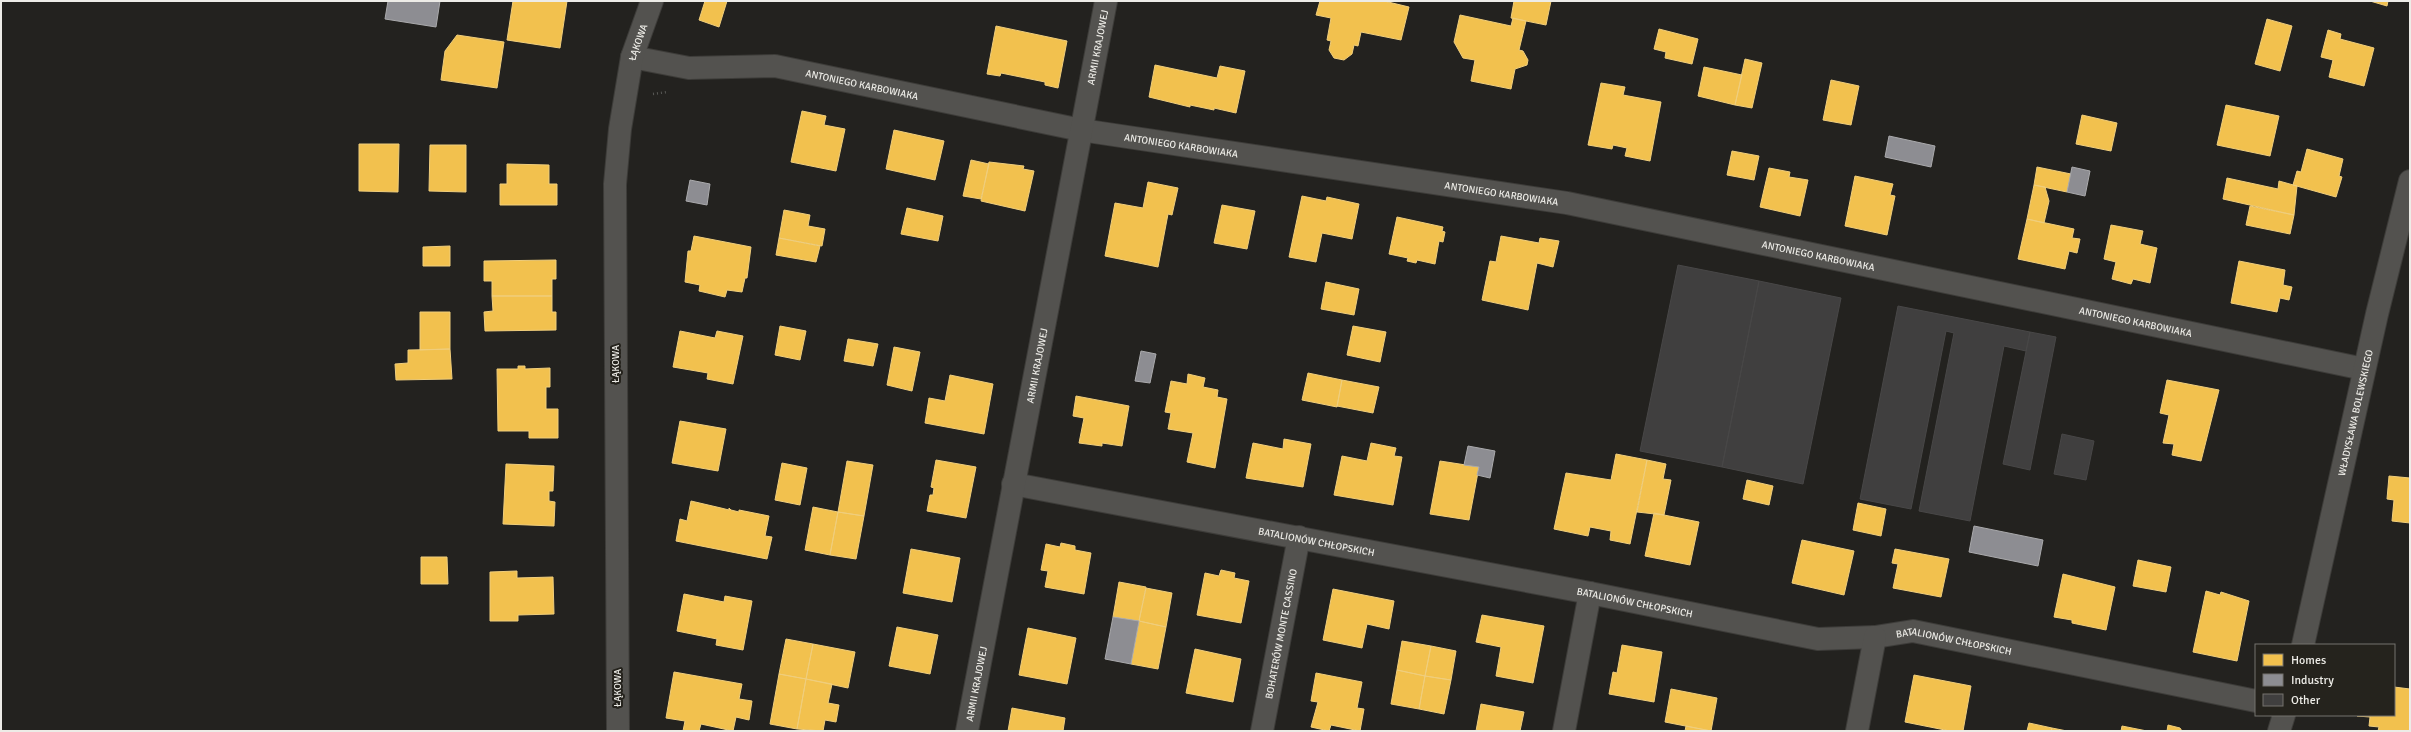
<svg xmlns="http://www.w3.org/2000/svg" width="2411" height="732" font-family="Signika,sans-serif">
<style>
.homes{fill:#f2c14e;stroke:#f0ce7c}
.industry{fill:#8d8d92;stroke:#aaaaac}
.building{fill:#403f3f;stroke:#484747}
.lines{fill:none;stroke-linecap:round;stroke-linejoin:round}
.street-casing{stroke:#3d3c39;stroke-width:24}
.secondary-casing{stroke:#3d3c39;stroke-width:24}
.path{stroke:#595956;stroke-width:2.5;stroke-dasharray:1 3;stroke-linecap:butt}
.street{stroke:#53524f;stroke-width:22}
.secondary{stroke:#53524f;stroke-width:22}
.labels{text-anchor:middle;stroke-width:4;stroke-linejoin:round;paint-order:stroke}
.street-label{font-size:10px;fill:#edece7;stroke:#25231d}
</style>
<rect width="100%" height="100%" fill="#23221f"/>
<path class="homes" d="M513,1H567L560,48L507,40Z
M705,1H727L719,27L699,20Z
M1320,1H1384L1409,7L1401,40L1361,32L1358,46L1354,45L1352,54L1344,60L1334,58L1329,50L1331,41L1327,40L1331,18L1316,15Z
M1514,1H1551L1546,25L1511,18Z
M2370,1H2388L2387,6Z
M1460,15L1511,26L1513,18L1526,21L1519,50L1523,51L1528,60L1527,65L1515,69L1511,89L1471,81L1475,60L1463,58L1454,42Z
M2267,19L2292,26L2280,71L2255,64Z
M996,26L1067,41L1058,88L1045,85V82L1001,73L1000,76L987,74Z
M1659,29L1698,39L1692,64L1665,58L1666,52L1654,49Z
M2328,30L2341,34L2340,39L2374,48L2364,86L2329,77L2333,60L2321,57Z
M457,35L504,42L497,88L441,80L445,51Z
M1745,59L1762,63L1752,108L1735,105Z
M1155,65L1217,78L1220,66L1245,71L1236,113L1214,108V110L1190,105V107L1149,97Z
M1704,67L1742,75L1735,105L1698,96Z
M1831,80L1859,86L1851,125L1823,120Z
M1601,83L1625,87L1623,95L1661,102L1650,161L1625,156L1627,148L1613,145L1612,149L1588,145Z
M2226,105L2279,116L2270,156L2217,145Z
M802,111L826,116L824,125L845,129L836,171L791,162Z
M2082,115L2117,123L2111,151L2076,144Z
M894,130L944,141L935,180L886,169Z
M359,144H399L398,192L359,191Z
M430,145H466V192L429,191Z
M2307,149L2343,159L2339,176L2342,177L2336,197L2293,185L2297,171L2301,172Z
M1732,151L1759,156L1754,180L1727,175Z
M971,160L989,164L981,199L963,196Z
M989,162L1024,166L1023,169L1034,171L1025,211L981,201Z
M507,164L549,165V184H557V205H500V184H507Z
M2037,167L2071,174L2067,192L2034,185Z
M1769,168L1790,172L1789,177L1808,180L1800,216L1760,207Z
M1855,176L1893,184L1890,195L1895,196L1887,235L1845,226Z
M2227,178L2278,189L2279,181L2297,186L2294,215L2223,199Z
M1148,182L1178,188L1172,215L1168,214L1158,267L1105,256L1115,203L1143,208Z
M2034,185L2045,187L2049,201L2044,223L2027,219Z
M1302,196L1326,201L1327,197L1359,204L1352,239L1322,233L1316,262L1289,257Z
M1222,205L1255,211L1247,249L1214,243Z
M2250,206L2294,215L2290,234L2246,225Z
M907,208L943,216L938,241L901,234Z
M784,210L810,215L808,226L825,229L822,246L779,238Z
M1397,217L1443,227L1442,231L1445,232L1443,242L1439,241L1435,264L1417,260L1416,263L1407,261L1408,258L1389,254Z
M2027,219L2074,229L2072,238L2080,239L2077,253L2069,251L2065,269L2018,259Z
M2111,225L2143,231L2140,244L2157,248L2150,283L2133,279L2131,284L2112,279L2116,262L2104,259Z
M694,236L751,247L747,278H745L742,292L727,290L725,297L699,291L700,285L685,282L688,251H691Z
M1501,236L1539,243L1540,238L1559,241L1553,267L1537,263L1528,310L1482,300L1490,261L1496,262Z
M779,238L820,246L816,262L776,255Z
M450,246V266H423V247Z
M556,260V279H552V296H492V281H484V261Z
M2239,261L2285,270L2283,285L2292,287L2289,300L2280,298L2277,312L2231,303Z
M1326,282L1359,289L1354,315L1321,309Z
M492,296H552V312H556V330L485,331L484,312L493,311Z
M420,312H450V349L420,350Z
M780,326L806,331L800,360L775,355Z
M1353,326L1386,332L1380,362L1347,355Z
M680,331L715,338L717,331L743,336L733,384L707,379L708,373L673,367Z
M848,339L878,344L873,366L844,361Z
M894,347L920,352L912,391L887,385Z
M450,349L452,379L396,380L395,364L408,363V350Z
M518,366H525V369L550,368V387H546V409H558V438H529V431H498L497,369H518Z
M1308,373L1342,380L1337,407L1302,400Z
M1188,374L1205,378L1203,387L1218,390L1217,397L1227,399L1215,468L1187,462L1193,433L1168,429L1171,413L1165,412L1171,381L1187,384Z
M950,375L993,384L984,434L925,423L929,398L945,401Z
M1342,380L1379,387L1373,413L1337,406Z
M2167,380L2219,390L2201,461L2172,455L2174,444L2163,443L2169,415L2160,413Z
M1076,396L1129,406L1122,446L1102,443V446L1079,443L1084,418L1073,416Z
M680,421L726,429L718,471L672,463Z
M1284,439L1311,444L1303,487L1246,478L1253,443L1283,449Z
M1371,443L1396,448L1394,456L1402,457L1393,505L1334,495L1342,456L1367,461Z
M1616,454L1647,460L1630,544L1610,540L1611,531L1590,527L1588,536L1554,529L1566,473L1611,480Z
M936,460L976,467L966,518L927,511L930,495H933L934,488L931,487Z
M1647,460L1666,464L1663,479L1671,480L1664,515L1637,512Z
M847,461L873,465L864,516L838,512Z
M1440,461L1479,467L1469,520L1430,514Z
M782,463L807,468L800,505L775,500Z
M506,464L554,466L553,491H549V501L555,502L554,526L503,524Z
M2389,476L2410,478V523L2392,521L2394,500L2387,499Z
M1747,480L1773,486L1769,505L1743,499Z
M691,501L721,508L729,510V508L731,510L739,512V510L769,516L765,536L772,537L767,559L676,541L680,519L687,521Z
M1858,503L1886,509L1881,536L1853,530Z
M813,507L838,512L830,555L805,550Z
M838,512L864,516L856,559L830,555Z
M1654,513L1699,522L1690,565L1645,556Z
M1802,540L1854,551L1844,595L1792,583Z
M1061,543L1075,546V550L1091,553L1084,594L1045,587L1048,571L1041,570L1046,544L1060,547Z
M911,549L960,558L952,602L903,593Z
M1895,549L1949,559L1941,597L1893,588L1898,564L1892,563Z
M421,557H447L448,584H421Z
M2138,560L2171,567L2166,592L2133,586Z
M1221,570L1235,573L1234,578L1249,581L1241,623L1197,615L1205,573L1219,576Z
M517,571V578L553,577L554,614L518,615V621H490V572Z
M2063,574L2115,587L2106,630L2072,623V620L2054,617Z
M1119,582L1146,587L1139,621L1113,617Z
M1146,588L1172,593L1166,627L1139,621Z
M1333,589L1394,601L1389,629L1367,624L1362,648L1323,640Z
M2206,591L2220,595L2221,592L2249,601L2237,661L2193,652Z
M684,594L724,602L725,596L752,601L743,650L716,645L717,639L677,631Z
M1482,615L1544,626L1533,683L1496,676L1501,647L1476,642Z
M1139,621L1166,627L1158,669L1131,664Z
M897,627L938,635L930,674L889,666Z
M1028,628L1076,638L1067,684L1019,675Z
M786,639L813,644L806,679L779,674Z
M1402,641L1431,646L1425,676L1397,670Z
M813,644L855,652L848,688L806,679Z
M1622,645L1662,652L1654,702L1609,694L1613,672L1617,673Z
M1431,646L1456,651L1451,680L1425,676Z
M1195,649L1241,659L1233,702L1186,693Z
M1397,670L1425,676L1419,709L1391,704Z
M674,672L742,684L739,699L752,701L749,720L736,717L733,731L701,724L699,731H683L685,721L666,718Z
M1316,673L1362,682L1357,708L1364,709L1360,731L1331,725L1329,731L1311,727L1318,702L1311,701Z
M779,674L806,679L797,729L770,724Z
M1914,675L1971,686L1963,731H1950L1905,722Z
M1425,676L1451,680L1444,714L1419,709Z
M806,679L832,684L828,703L839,705L836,722L825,720L823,731L797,729Z
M2394,687L2410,689V731H2378L2379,727L2369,726L2370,717L2357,716L2394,715Z
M1671,689L1717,698L1711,731L1665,722Z
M1481,704L1524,712L1520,731H1476Z
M1012,708L1065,718L1063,731H1008Z
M2029,723L2052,728L2051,731H2027Z
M2168,725L2180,728L2182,731H2167Z
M1686,726L1711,731H1685Z
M2122,726L2147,731H2121Z
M2052,728L2067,731H2051Z"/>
<path class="industry" d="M388,1H440L436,27L385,19Z
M1889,136L1935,146L1931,167L1885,157Z
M2072,167L2090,171L2085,196L2067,192Z
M690,180L710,184L707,205L686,201Z
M1141,351L1156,354L1150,383L1135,381Z
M1468,446L1495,451L1490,478L1477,475L1479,467L1464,465Z
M1974,526L2043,540L2038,566L1969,552Z
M1113,617L1139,621L1131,664L1105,659Z"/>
<path class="building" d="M1678,265L1759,281L1722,467L1640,451Z
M1759,281L1841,298L1803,484L1722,467Z
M1898,306L2030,332L2026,351L2004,346L1970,521L1919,511L1954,333L1946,331L1911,509L1860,499Z
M2030,332L2056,337L2030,470L2003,464Z
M2062,434L2094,441L2086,480L2054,474Z"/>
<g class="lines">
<defs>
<g id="street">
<path id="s1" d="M632,57L689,68L775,66L1081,130L1567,203L2364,369"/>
<path id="s2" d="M1013,484L1590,593L1818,639L1875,637L1913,631L2256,701"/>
<path id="s3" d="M618,731L615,184L620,129L632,57L652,1"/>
<path id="s4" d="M967,731L1106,1"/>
<path id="s5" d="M1262,731L1299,537"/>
<path d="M1564,731L1590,593"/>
<path d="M1857,731L1875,637"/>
</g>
<g id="secondary">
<path id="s6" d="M2303,645L2377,314L2410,181"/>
<path d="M2279,731L2284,715"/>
</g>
</defs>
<use href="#street" class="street-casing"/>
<use href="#secondary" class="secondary-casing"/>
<path class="path" d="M653,94L667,92"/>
<use href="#street" class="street"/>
<use href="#secondary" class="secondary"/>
</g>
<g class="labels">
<g class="street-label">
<text dy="4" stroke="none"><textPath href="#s3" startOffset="691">ŁĄKOWA</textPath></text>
<text dy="4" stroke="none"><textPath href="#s4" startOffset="696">ARMII KRAJOWEJ</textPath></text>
<text dy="4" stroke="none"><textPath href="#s1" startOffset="233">ANTONIEGO KARBOWIAKA</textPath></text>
<text dy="4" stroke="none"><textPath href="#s1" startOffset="558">ANTONIEGO KARBOWIAKA</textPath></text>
<text dy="4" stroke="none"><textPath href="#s1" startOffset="882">ANTONIEGO KARBOWIAKA</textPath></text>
<text dy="4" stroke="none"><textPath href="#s1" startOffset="1205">ANTONIEGO KARBOWIAKA</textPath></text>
<text dy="4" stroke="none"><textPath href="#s1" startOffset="1529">ANTONIEGO KARBOWIAKA</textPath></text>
<text transform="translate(615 364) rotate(-90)" y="4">ŁĄKOWA</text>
<text dy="4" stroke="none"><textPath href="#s4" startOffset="372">ARMII KRAJOWEJ</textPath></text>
<text dy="4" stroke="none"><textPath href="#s6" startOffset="238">WŁADYSŁAWA BOLEWSKIEGO</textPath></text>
<text dy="4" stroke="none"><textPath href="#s2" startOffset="309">BATALIONÓW CHŁOPSKICH</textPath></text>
<text dy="4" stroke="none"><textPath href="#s2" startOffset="633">BATALIONÓW CHŁOPSKICH</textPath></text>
<text dy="4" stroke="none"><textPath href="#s5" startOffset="99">BOHATERÓW MONTE CASSINO</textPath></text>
<text dy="4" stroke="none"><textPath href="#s2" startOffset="957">BATALIONÓW CHŁOPSKICH</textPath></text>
<text dy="4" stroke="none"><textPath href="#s4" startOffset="48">ARMII KRAJOWEJ</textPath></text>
<text transform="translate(617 688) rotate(-90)" y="4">ŁĄKOWA</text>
</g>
</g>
<rect width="2411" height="732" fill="none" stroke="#edece7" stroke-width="4"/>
<rect x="2255" y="644" width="140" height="72" fill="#25231d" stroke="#75736e"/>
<rect x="2263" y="654" width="20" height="12" fill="#f2c14e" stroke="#75736e"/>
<text x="2291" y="664" font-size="12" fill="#edece7">Homes</text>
<rect x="2263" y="674" width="20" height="12" fill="#8d8d92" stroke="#75736e"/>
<text x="2291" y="684" font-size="12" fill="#edece7">Industry</text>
<rect x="2263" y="694" width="20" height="12" fill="#403f3f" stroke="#75736e"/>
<text x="2291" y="704" font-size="12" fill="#edece7">Other</text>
</svg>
